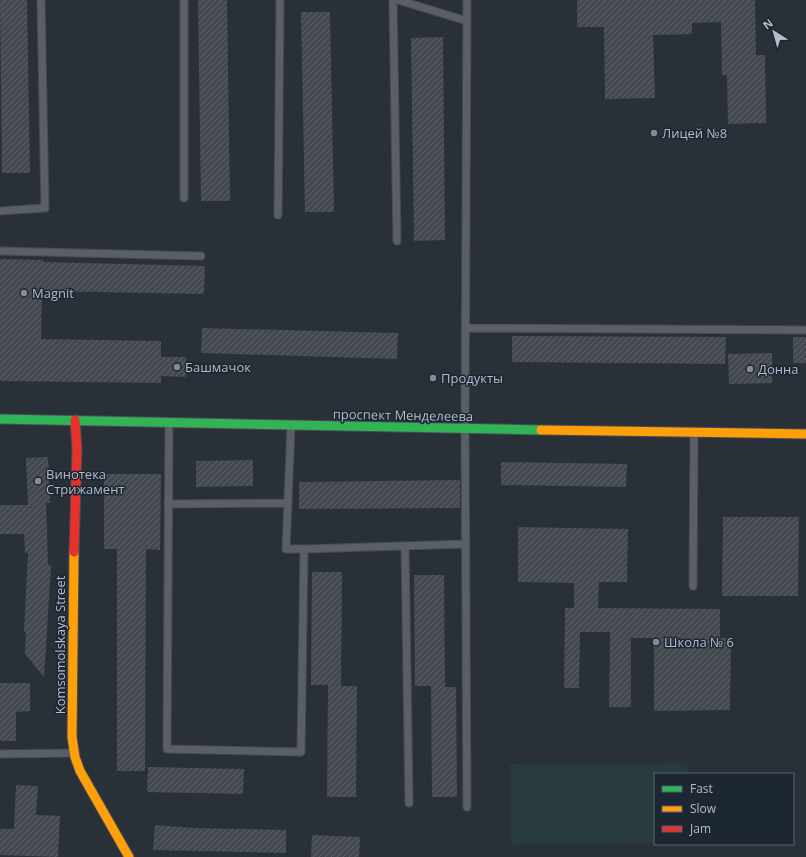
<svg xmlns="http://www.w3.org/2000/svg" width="806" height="857" font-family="'Open Sans',sans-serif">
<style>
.green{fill:#273a3e}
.building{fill:url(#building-hatch)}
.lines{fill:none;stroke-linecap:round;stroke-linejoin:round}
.lane-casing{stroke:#484c53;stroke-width:9}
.fast-casing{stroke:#484c53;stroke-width:11}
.slow-casing{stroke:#484c53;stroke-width:11}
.jam-casing{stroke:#484c53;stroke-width:11}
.lane{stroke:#5a5e66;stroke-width:7}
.fast{stroke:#30b455;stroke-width:9}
.slow{stroke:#ff9f0a;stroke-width:9}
.jam{stroke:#e5322d;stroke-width:9}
.poi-dot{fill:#848b96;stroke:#1d2633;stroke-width:1.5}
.labels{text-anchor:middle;stroke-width:3;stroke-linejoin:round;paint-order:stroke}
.poi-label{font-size:13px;fill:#b4bcc9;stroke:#1d2633;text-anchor:start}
.street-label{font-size:13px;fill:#b4bcc9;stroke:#1d2633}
</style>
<defs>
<pattern id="building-hatch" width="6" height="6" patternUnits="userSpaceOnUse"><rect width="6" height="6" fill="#444950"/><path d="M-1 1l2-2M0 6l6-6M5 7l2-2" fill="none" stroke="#5d6168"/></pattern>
</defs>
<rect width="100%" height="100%" fill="#2a3038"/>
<path class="green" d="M687,763V774H655V843L511,845L510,764Z"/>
<path class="building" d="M0,0H27L30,173H2Z
M198,0H227L230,201H201Z
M577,0H755L756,55H765L766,123L728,124L727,75H722L721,22L692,23V34L653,35L655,98L605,99L604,27H577Z
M301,12H330L334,212H305Z
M443,37L445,240L414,241L411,38Z
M0,259L43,260V262L205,266L204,294L42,291L41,339L161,341V357H186V377L161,376V383L0,381Z
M202,328L398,333L397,359L201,353Z
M512,336L726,337L725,364L512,362Z
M793,337H806V363H793Z
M772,353V383L729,384L728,354Z
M48,457L50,503H46L47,530L48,565H51L44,677L25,654L26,632H24L28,552L25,553L24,534H0V505H28L26,458Z
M253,460V486L196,487V461Z
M501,462L627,464L626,487L501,485Z
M104,474H161L160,550L146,549L145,771H117V549H104Z
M460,480V508L299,509V482Z
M723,517H799L798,596H722Z
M518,527L628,529L627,582H599L598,608L720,609V638H731L730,710L654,711V638H631V707H609L610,632H580L579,688H564L565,608H574V583L518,582Z
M312,572H342L341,686H357L356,797H327L328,685H311Z
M414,575H444L445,687H456L457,797H432L431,686H415Z
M0,683H30V711L16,712V741H0Z
M148,767L244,769L243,794L147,792Z
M16,785L38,786L36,815L60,816L58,857L0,855V829H14Z
M155,825L194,828L286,830V853L153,850Z
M312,835L360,837L359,857H311Z"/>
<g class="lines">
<defs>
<path id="lane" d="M184,0V198
M393,0L397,241
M398,0L467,21
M0,211L45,208L41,0
M278,215L280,0
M0,251L201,256
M466,328L806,330
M169,423L167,749L301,752L304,549H286L291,427
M168,504L288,503
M405,546L409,803
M304,549L466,544
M693,586L694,434
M0,754L74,753
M467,807L465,429L467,0"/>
<path id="fast" d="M0,419L541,430"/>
<path id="slow" d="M541,430L806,434
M74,552L72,737L75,757L80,771L129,857"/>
<path id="jam" d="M74,552L77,449L75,420"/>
</defs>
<use href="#lane" class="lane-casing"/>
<use href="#fast" class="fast-casing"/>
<use href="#slow" class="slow-casing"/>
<use href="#jam" class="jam-casing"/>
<use href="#lane" class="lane"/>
<use href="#fast" class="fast"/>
<use href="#slow" class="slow"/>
<use href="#jam" class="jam"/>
</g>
<g class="poi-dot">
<circle cx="654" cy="133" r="4"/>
<circle cx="24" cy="293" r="4"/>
<circle cx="177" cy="367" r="4"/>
<circle cx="750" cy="369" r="4"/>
<circle cx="433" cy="378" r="4"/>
<circle cx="38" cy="481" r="4"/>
<circle cx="656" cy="642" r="4"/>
</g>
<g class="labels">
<g class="poi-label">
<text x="662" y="138">Лицей №8</text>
<text x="32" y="298">Magnit</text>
<text x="185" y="372">Башмачок</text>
<text x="758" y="374">Донна</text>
<text x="441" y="383">Продукты</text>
<text x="46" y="479">Винотека<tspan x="46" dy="15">Стрижамент</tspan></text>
<text x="664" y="647">Школа № 6</text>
</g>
<g class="street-label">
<text transform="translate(403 415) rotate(1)" y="5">проспект Менделеева</text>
<text transform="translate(60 645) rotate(-90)" y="5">Komsomolskaya Street</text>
</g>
</g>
<rect x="654" y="773" width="140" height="72" fill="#1d2633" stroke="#59626f"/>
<rect x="662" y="786" width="20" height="6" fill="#30b455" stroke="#59626f"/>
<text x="690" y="793" font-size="12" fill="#b4bcc9">Fast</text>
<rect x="662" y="806" width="20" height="6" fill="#ff9f0a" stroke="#59626f"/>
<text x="690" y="813" font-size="12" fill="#b4bcc9">Slow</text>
<rect x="662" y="826" width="20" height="6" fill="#e5322d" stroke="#59626f"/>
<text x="690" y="833" font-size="12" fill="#b4bcc9">Jam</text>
<g transform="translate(774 32) rotate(323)" stroke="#1d2633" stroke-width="3" paint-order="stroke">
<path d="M0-3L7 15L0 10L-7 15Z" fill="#b4bcc9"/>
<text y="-6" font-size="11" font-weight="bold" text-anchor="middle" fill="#b4bcc9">N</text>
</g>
</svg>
